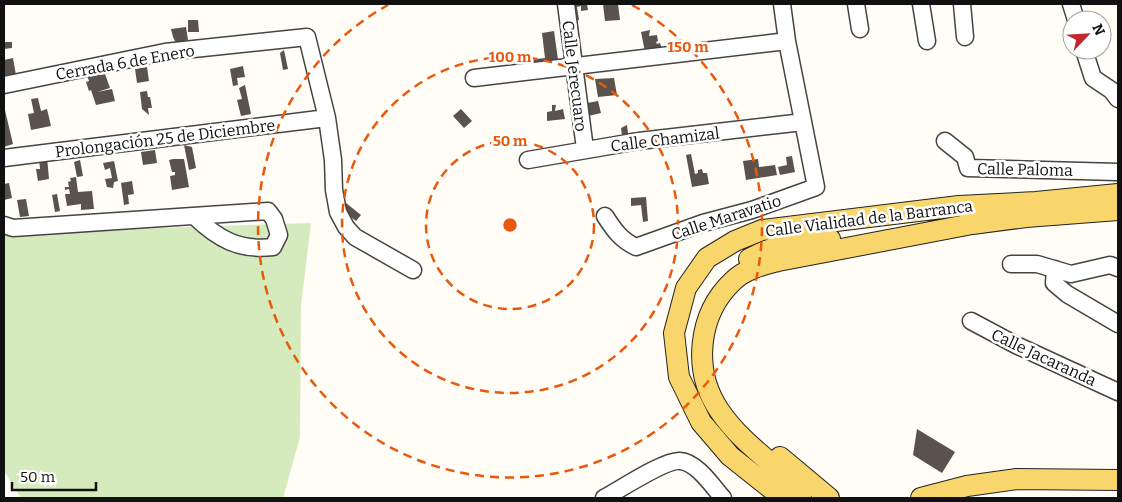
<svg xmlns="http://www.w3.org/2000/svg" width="1122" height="502" font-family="Bitter,serif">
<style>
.green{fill:#d5ebbd}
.building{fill:#5a524d}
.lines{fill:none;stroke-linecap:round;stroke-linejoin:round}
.minor-casing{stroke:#444;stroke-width:19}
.major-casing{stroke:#222;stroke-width:22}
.minor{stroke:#fff;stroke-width:16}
.major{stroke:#f9d66b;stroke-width:20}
.ring{fill:none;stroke:#e8590c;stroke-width:2.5;stroke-dasharray:9 6}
.labels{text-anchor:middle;stroke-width:5;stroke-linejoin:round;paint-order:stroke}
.street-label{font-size:16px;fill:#111;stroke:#fff}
.centre{fill:#e8590c;stroke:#fff;stroke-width:2.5}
.ring-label{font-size:15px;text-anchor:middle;font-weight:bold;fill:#e8590c;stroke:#fff;stroke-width:5;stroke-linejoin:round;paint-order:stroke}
</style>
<rect width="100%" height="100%" fill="#fffdf5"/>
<path class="green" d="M311,223L301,306L300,437L283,498H21L4,471V233Z"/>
<path class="building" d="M570,4H587L588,10L581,11V6L577,7L579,20L572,21Z
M603,4H618L620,20L605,21Z
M188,20H198L199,32H188Z
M186,27L188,40L176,43L173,37L171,29Z
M650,30L649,36L657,35L658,41L656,42L657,44L660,43L662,49L645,52L641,32Z
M554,31L559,67L523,71L521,55H526L529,60L545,58L542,33Z
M4,42H12V48L4,49Z
M284,50L288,69L283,70L280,53Z
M13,58L16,75L4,78V60Z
M243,66L245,77L237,78L238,85L233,86L230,69Z
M147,67L149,81L137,83L135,69Z
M97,69L105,74L110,88L97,92L112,89L115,101L96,105L91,90L89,91L86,82L89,81L86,72Z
M614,78L617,95L598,97L595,79Z
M245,85L251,114L241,116L237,100L242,99L239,88Z
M147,91L148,97H150L152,108H148L149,115L142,109L140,92Z
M38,98L41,111L47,109L51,126L31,130L28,114L34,113L31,99Z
M598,101L601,113L584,117L582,104Z
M552,105H556L555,111L563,109L565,119L547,121V112L552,111Z
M4,106L13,144L4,147Z
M461,109L472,121L464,128L453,116Z
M627,125L628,133L638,132L639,141L623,143L621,128Z
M184,145L192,147L196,168L189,170Z
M155,150L157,163L143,165L141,152Z
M691,154L695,174L698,173V170L702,169L703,173H707L709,184L692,187L686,155Z
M792,156L795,172L780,175L778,167L787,165L786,157Z
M47,157L49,179L38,181L36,169H40L39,158Z
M173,159H184L189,187L172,190L170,176L175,175V172H172L169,160Z
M758,159L759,167L775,165L777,175L746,180L743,161Z
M80,160L83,176L77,177L74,162Z
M114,161L118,181L114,182L113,188L107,187L105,179L112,178L110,168L105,170L103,163Z
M76,177L78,192L92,191L94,209L81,210V204L67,206L65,194H70L69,189L65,190V187H69L68,182L71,181L70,178Z
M132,181L134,194L128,195L129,204L124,205L121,183Z
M9,183L12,198L4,200V184Z
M57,194L60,211L55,212L52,195Z
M646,197L648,221L643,222L641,205L631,206V198Z
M26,199L29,216L20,217L17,200Z
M341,199L361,215L356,221L336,206Z
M917,429L955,452L942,473L913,455Z"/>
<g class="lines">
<defs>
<path id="minor" d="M566,4L585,149
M856,4L860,29
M921,4L927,41
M962,4L965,37
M1071,4L1076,20
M1084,50L1093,78L1111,90L1118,99
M474,78L787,41
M4,85L165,52L307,37L327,118L333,160L334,190L338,212L346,227L355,237L413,270
M945,141L965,157L968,168L1118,172
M4,158L327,118
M528,160L639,141L803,122
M605,216C614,230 621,240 636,247L703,223L752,210L816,187L787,41L782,4
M4,225L13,228L268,211L274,219L279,235L273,247C239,251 218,239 194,216
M1011,264H1037L1071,274L1110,265L1118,268
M1055,269L1054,283L1067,294L1118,324
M971,321L1016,345L1118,392
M604,498C619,490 666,459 680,461C697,462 713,487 723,498"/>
<path id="major" d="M749,259C775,244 801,241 830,239
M780,457L829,498
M775,476L801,496
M787,477C763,456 737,437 719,410C692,370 698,314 733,281C745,269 763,265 778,261L972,224L1026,217L1118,210
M783,498L730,456L701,422L679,377L674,333L686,288L707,258L735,241L762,230L959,206L1036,202L1118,194
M921,498L967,486L1017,479L1118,480"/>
</defs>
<use href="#minor" class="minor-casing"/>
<use href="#major" class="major-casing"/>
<use href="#minor" class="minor"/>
<use href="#major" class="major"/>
</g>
<g class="ring">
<circle cx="510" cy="225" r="84"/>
<circle cx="510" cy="225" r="168"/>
<path d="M632 5A252 252 0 1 1 388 5"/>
</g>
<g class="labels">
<g class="street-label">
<text transform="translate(125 62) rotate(-10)" y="6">Cerrada 6 de Enero</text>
<text transform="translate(575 76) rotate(83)" y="6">Calle Jerecuaro</text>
<text transform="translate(165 138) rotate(-7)" y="6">Prolongación 25 de Diciembre</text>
<text transform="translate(665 139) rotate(-7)" y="6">Calle Chamizal</text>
<text transform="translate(1025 169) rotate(1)" y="6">Calle Paloma</text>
<text transform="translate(726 217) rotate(-18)" y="6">Calle Maravatio</text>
<text transform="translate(869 218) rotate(-7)" y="6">Calle Vialidad de la Barranca</text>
<text transform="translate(1044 357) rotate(25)" y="6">Calle Jacaranda</text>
</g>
</g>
<circle cx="510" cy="225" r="8" class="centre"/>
<g class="ring-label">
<text x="688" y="52">150 m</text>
<text x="510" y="62">100 m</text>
<text x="510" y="146">50 m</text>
</g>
<rect width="1122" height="502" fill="none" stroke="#111111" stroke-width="10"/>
<g transform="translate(1087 35) rotate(65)"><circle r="24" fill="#ffffff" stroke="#a0a0a0"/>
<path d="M0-4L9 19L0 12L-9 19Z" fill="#c4262e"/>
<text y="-8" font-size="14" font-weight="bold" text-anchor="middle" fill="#111111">N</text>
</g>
<path d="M12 482v8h84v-8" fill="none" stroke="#111111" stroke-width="2.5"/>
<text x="20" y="482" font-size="15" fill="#111111" stroke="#ffffff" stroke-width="4" paint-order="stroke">50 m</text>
</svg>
